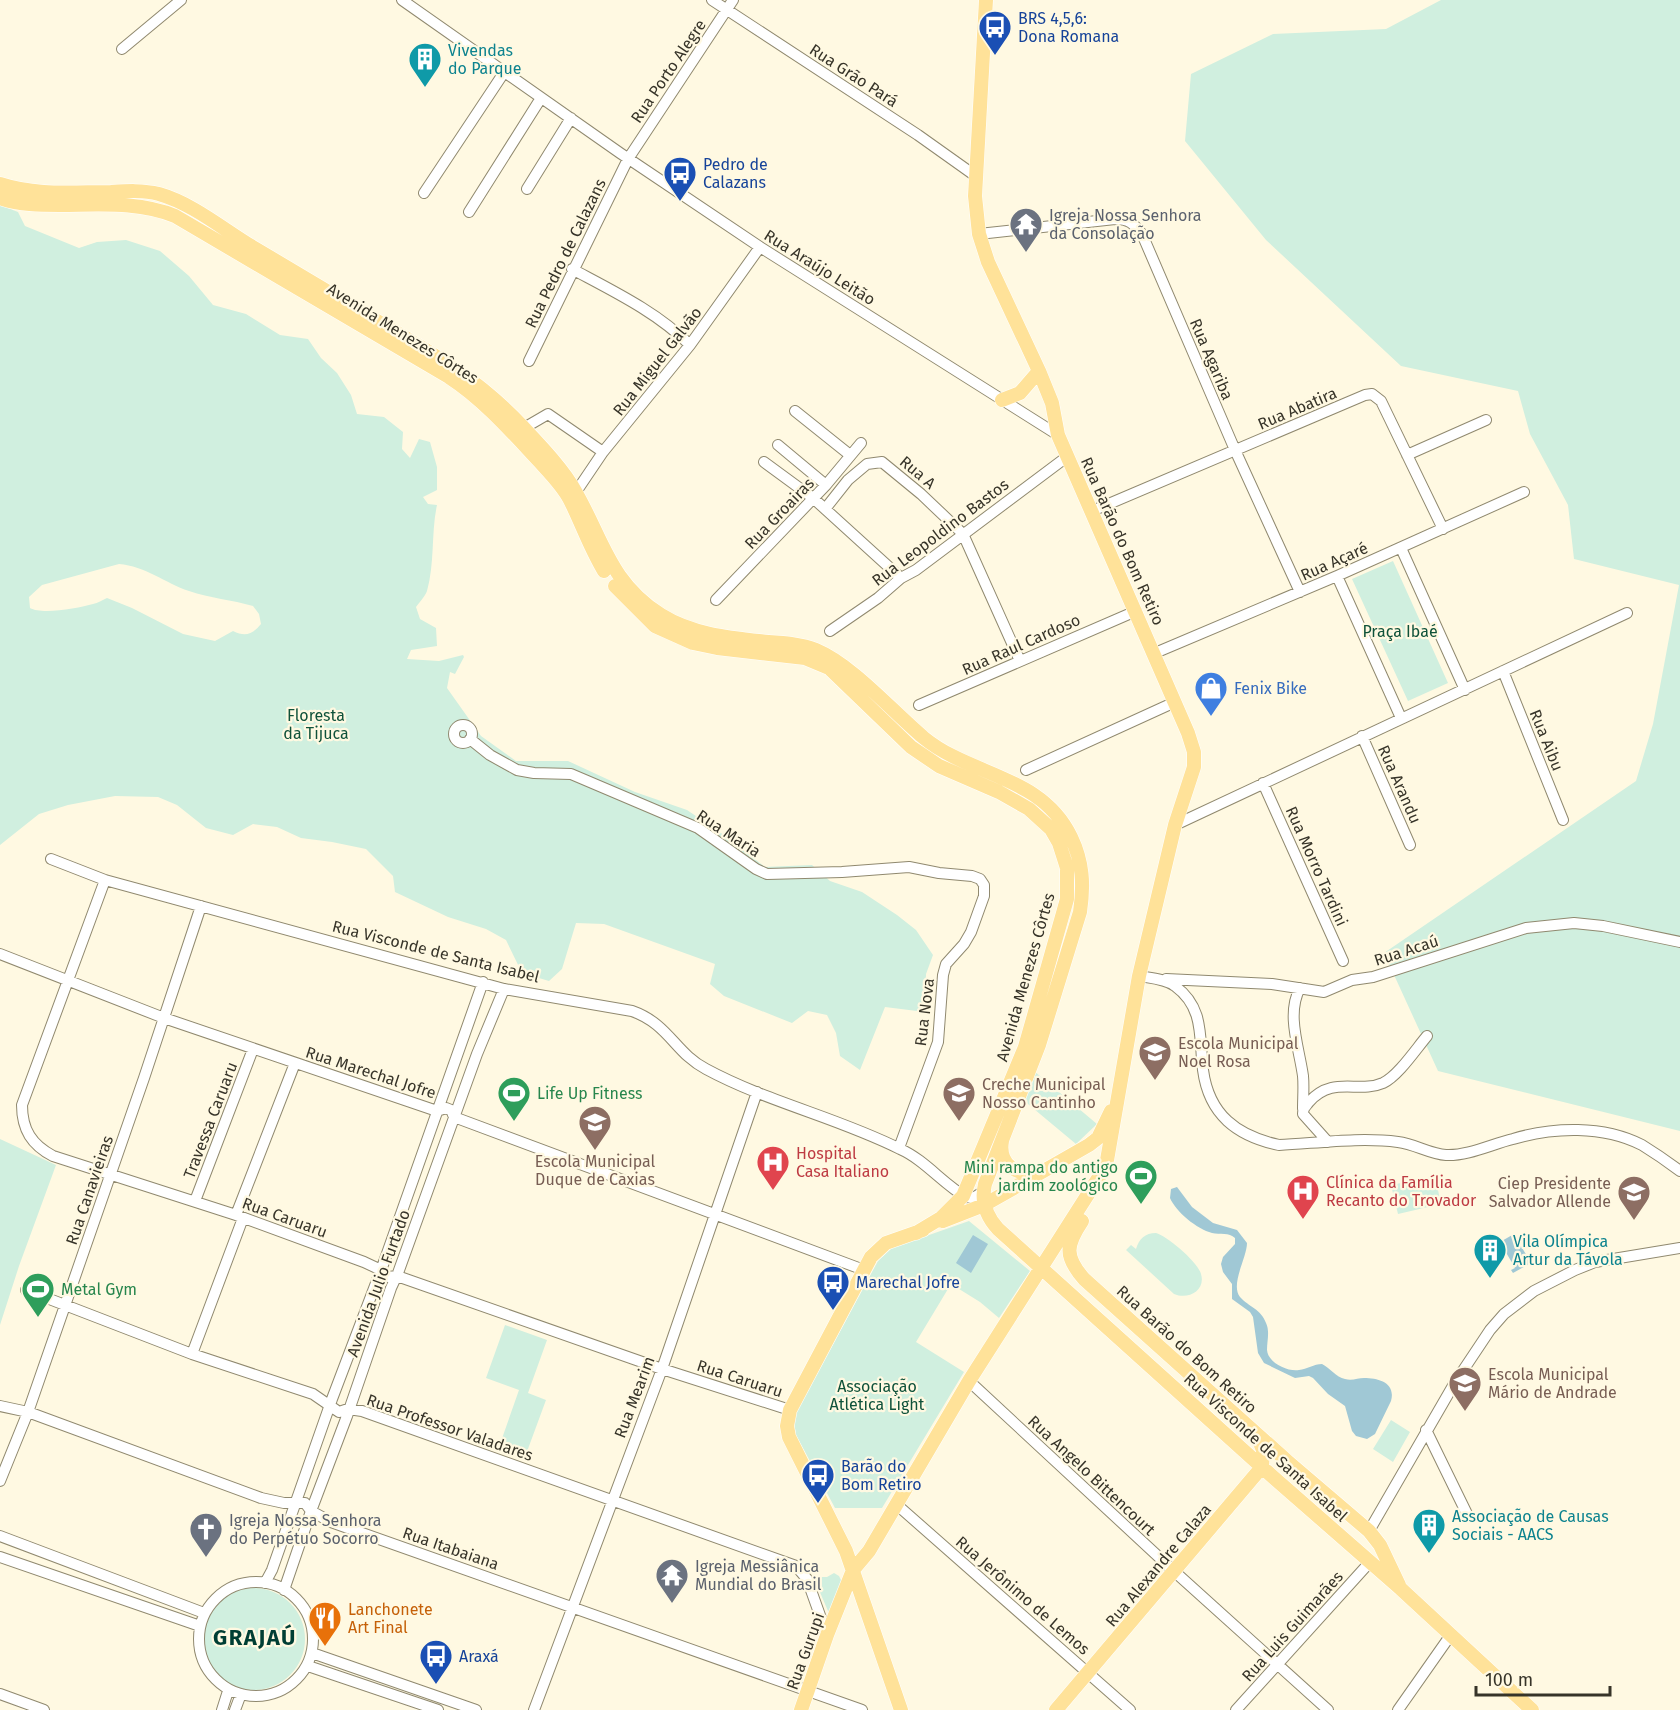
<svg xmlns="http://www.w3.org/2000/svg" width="1680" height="1710" font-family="'Fira Sans',sans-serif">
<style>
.green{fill:#d0efdf;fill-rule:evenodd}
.water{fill:#a0c8d5}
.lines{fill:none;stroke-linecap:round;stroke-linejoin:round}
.minor-casing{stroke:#90896f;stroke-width:12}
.major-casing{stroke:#fff;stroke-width:15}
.minor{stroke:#fff;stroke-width:10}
.major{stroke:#ffe299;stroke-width:14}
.labels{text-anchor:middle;stroke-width:4.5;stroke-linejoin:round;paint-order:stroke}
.transit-label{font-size:16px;fill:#164399;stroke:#fff9e2;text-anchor:start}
.culture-label{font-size:16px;fill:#0d838f;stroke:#fff9e2;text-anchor:start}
.street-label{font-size:16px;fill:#373429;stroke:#fff9e2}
.worship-label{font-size:16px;fill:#5b616d;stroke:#fff9e2;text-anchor:start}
.park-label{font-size:16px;fill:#0f523a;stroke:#fff9e2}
.shop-label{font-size:16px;fill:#366cbe;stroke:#fff9e2;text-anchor:start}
.education-label{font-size:16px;fill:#785e54;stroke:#fff9e2;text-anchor:start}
.leisure-label{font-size:16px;fill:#27864d;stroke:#fff9e2;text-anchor:start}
.health-label{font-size:16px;fill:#be3a42;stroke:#fff9e2;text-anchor:start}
.food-label{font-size:16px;fill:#c56008;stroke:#fff9e2;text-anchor:start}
.district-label{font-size:22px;font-weight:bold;letter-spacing:1.5px;fill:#003e34;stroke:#fff9e2}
</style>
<rect width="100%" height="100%" fill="#fff9e2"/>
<path class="green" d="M1441,0H1680V1131L1438,1071L1384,953L1636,781L1653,724L1679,585L1574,559L1568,505L1530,434L1518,391L1401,366L1266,240L1185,141L1191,74L1273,34L1386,29Z
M0,205L18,212L25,226L79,248L97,242L126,240L160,251L189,276L213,305L246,314L280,335L308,339L321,358L337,373L351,395L357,414L384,417L403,432L402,449L410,458L419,439L430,442L437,467V490L423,497L428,504L437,505C431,532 435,563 427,591C425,596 420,602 416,607L420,619L436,628L437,646L411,650L407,659L439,661L463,655L464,657L455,674L450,672L447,688L481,736L516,761H568L635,792L687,810L721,833L765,867L812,865L830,881L862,892L897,915L916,930L933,955L926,974L925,1012L885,1007L860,1070L840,1056L836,1033L827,1015L808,1011L792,1023L724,996L710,984L715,964L604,924L576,923L562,969L549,981L522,973L506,940L486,929L448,917L395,892L393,876L366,849L332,842L301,838L277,827L253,824L233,835L206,828L177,805L158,797L115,796L68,805L39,814L0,845ZM119,564C145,566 165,583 189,591C210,598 232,600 253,606L259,614L261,624C252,635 245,637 233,631L215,641L183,634L132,608L107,598C102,600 98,603 93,604C79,608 42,615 30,608L29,597L42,585Z
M1393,561L1448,683L1408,701L1352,579Z
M1034,1071L1097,1124L1076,1144L1022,1099Z
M0,1139L56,1165L19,1266L0,1325Z
M1435,1176L1441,1204L1398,1214L1391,1185Z
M969,1221L1030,1271L999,1318L980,1302L951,1284L916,1342L964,1372L882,1508H835L796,1435L794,1423L796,1413L878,1261L892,1248Z
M1156,1233C1167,1236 1198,1262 1201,1274C1206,1291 1188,1300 1174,1294L1126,1250L1131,1245L1136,1249C1139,1239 1145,1233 1156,1233Z
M505,1325L547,1340L528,1393L546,1400L525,1457L499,1447L519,1390L486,1378Z
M1391,1420L1410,1432L1393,1462L1373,1449Z
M834,1573L839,1576L845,1588L831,1618L816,1583L821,1577H827Z
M203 1639a51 51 0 1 1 102 0a51 51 0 1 1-102 0Z"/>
<path class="water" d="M1177,1187L1192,1207L1213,1223L1237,1230L1247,1243C1247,1258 1230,1284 1240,1297C1249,1307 1261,1309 1266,1323C1270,1331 1267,1341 1267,1350C1268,1363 1288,1372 1299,1370C1307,1369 1314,1364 1322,1364C1330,1368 1336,1377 1345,1379C1352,1381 1358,1378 1364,1378C1379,1378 1396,1383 1391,1401L1375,1434L1367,1439L1356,1436L1352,1431L1345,1406L1328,1394L1313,1378L1309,1376L1295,1378L1264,1363L1258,1353L1253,1317L1250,1312L1232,1299V1284L1223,1272L1221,1264L1223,1257L1235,1244V1238C1229,1232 1220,1235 1212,1233C1197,1229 1176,1212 1170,1198L1171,1189Z
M1514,1234L1531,1263L1513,1273L1511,1270L1515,1268L1500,1242Z
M973,1235L988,1244L971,1273L956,1263Z"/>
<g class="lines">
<defs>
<path id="minor" d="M402,0L620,153L760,247L1058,435
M712,0L918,135L977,177
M122,49L181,0
M527,189L571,118
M424,193L505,71
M469,212L541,98
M979,234L1115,219C1129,219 1133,223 1142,234L1235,450L1300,592
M572,269C613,291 657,312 690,345
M529,361L628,159L733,0
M795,411L850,455
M524,428L548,414L603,452
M778,445L826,485
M1407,455L1486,420
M764,462L813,498L901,578
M576,492L603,452L690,345L760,247
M825,509L848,480L867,464L882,462L921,494L963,534L1020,661
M1092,511L1365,395L1372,394L1381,401L1443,529
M1401,548L1465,690
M1337,576L1401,718
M716,600L826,485L861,443
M830,631L878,598L901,578L916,570L1068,456
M1155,653L1337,576L1524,492
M1503,671L1563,820
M919,705L1136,611
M454 734a9 9 0 1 1 18 0a9 9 0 1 1-18 0Z
M1362,736L1410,845
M470,739L490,755L517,770L534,773L571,774L698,828L756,869L767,874L842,872L909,867L939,873L972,876L980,879L984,885V896L971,932L964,944L946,964L943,975L938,1042L899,1148
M1026,770L1175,702
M1263,783L1343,961
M1175,825L1627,613
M51,859L105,880L504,989L632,1011C669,1024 675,1053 706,1069C767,1102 839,1118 900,1149C925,1160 943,1184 966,1197L973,1198L983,1192
M105,880L22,1105C22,1130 32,1145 53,1156L236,1215L364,1262L381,1270L388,1277L397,1276L662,1369L790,1410
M0,954L164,1018L437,1111L446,1108L451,1110L454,1117L864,1270
M1139,976C1150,978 1166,979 1175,986C1205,1008 1199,1038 1203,1070C1209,1115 1237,1136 1279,1145C1318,1143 1360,1137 1398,1142C1415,1144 1430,1154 1446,1155C1468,1156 1492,1144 1513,1139C1553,1127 1603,1125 1642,1145C1655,1153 1668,1162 1680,1171
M1166,979L1272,984L1324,992L1352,980L1373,977L1526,928L1574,923L1603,926L1680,942
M1300,988C1286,1014 1299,1047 1303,1076C1304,1086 1303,1098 1303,1109
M1328,1142L1303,1114C1303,1108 1305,1107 1309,1102C1333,1075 1358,1094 1383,1083C1398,1076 1416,1049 1427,1036
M195,1201L253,1049
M236,1215L295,1063
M26,1290L192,1354L313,1394L339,1412L348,1409L362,1411L796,1566L807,1579L827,1635
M192,1354L243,1218
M969,1381L1175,1572L1328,1710
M0,1406L28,1412L261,1498L284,1503H305L311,1511L331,1522L862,1710
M1426,1430L1468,1516
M0,1481L28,1412L144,1078L201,906
M896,1504L1130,1710
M1369,1531L1454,1384L1490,1330L1504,1314L1534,1291L1575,1270L1595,1262L1680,1248
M0,1536L204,1613
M0,1557L200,1626
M199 1639a57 57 0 1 1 114 0a57 57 0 1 1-114 0Z
M265,1583L272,1570L332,1399L384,1262L483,982
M284,1590L311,1511L347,1416L391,1288L398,1273L477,1054L504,989
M312,1653L476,1710
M308,1666L438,1710
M0,1694L44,1710
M222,1710L228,1691
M235,1710L241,1694
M534,1710L662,1369L757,1092
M1236,1710L1370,1562
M1398,1710L1450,1636"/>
<path id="major" d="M0,184C37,196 72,192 111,192C127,191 143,190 159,194C194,204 225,231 256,249C298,274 340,299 382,324C435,355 479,380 522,426C539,444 564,470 575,491C603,539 609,582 661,615C693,635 731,638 768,642C784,643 801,644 816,650C852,665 893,712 924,738C972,777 1041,775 1071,837C1083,862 1084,885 1080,912L1039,1045L985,1184C981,1201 986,1216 998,1229L1273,1477L1401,1589L1532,1710
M0,198C19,205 40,205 60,205C99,205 138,201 175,216L449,377C483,399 511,431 539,461C550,473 563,486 570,500C582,524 590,548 604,571
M1002,400L1020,393L1039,371
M615,586L655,626L693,643L717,648L805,658L829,668L911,747L939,766L999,792L1029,809L1051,829L1059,843L1067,868V899L1025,1047L963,1196L941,1218L916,1233
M1002,1141C998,1165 1016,1175 1038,1173
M943,1221L984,1205L1089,1145L1098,1138L1111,1111
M1082,1221C1066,1245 1064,1256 1084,1279L1287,1461L1369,1531L1380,1545L1399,1585
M801,1710L827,1635L853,1570L869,1551L969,1381L1106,1166L1139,976L1175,825L1194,767V752L1188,733L1058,435L1052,403L1039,371L988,262L979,234L975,196L986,0
M901,1710L846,1551L789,1437L787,1426L790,1410L871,1257L886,1243L923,1230
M1056,1710L1262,1467L1263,1450L1257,1436"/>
</defs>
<use href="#minor" class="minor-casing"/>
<use href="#major" class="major-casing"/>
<use href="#minor" class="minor"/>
<use href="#major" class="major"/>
</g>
<defs>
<symbol id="bus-pin" viewBox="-11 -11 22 30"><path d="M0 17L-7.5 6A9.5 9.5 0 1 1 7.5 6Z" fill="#1a4fb4" stroke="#fff9e2"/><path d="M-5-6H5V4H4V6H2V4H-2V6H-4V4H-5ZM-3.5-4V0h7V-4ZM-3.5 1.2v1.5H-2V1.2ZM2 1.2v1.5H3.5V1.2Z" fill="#fff"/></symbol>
<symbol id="building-pin" viewBox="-11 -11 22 30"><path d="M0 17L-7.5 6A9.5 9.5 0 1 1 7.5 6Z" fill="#0f9aa8" stroke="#fff9e2"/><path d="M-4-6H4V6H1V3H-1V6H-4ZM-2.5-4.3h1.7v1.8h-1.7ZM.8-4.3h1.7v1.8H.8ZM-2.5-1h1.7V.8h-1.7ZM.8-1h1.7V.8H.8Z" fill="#fff"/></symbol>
<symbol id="temple-pin" viewBox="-11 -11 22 30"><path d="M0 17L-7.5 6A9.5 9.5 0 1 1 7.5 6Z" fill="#6b7280" stroke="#fff9e2"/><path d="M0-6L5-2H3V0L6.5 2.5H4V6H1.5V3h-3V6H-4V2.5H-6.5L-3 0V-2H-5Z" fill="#fff"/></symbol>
<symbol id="shop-pin" viewBox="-11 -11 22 30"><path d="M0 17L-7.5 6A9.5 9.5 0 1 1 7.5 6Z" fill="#3f7fe0" stroke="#fff9e2"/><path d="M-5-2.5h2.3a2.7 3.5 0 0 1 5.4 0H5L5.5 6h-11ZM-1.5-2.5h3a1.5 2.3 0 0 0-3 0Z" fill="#fff"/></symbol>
<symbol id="school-pin" viewBox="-11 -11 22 30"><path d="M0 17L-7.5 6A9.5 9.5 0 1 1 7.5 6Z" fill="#8d6e63" stroke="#fff9e2"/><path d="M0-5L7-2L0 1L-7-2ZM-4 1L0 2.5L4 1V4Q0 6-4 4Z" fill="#fff"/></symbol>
<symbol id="stadium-pin" viewBox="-11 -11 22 30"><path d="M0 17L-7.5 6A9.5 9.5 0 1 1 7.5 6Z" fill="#2e9e5b" stroke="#fff9e2"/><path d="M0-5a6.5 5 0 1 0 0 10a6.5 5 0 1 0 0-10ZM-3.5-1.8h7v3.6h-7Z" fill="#fff"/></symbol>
<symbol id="hospital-pin" viewBox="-11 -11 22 30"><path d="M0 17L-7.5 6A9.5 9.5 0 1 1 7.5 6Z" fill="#e0444e" stroke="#fff9e2"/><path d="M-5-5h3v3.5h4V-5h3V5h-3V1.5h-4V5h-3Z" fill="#fff"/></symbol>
<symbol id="church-pin" viewBox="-11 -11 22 30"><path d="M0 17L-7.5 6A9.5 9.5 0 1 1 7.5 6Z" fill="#6b7280" stroke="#fff9e2"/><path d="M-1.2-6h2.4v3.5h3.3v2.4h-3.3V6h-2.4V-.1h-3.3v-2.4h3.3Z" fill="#fff"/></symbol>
<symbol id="restaurant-pin" viewBox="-11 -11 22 30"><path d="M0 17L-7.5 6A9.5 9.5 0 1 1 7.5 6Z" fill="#e8710a" stroke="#fff9e2"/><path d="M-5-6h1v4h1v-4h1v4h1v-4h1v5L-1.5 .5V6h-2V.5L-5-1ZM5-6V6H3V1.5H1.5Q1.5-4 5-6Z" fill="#fff"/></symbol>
</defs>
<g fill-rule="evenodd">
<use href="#bus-pin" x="976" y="8" width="38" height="52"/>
<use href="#building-pin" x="406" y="40" width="38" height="52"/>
<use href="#bus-pin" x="661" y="154" width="38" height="52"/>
<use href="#temple-pin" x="1007" y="205" width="38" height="52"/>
<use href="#shop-pin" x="1192" y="669" width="38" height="52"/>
<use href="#school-pin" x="1136" y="1033" width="38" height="52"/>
<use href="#stadium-pin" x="495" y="1074" width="38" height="52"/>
<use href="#school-pin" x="940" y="1074" width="38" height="52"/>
<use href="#school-pin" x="576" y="1103" width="38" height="52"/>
<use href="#hospital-pin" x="754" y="1143" width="38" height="52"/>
<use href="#stadium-pin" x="1122" y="1157" width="38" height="52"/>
<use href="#hospital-pin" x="1284" y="1172" width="38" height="52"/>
<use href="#school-pin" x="1615" y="1173" width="38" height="52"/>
<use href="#building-pin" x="1471" y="1231" width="38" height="52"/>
<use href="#bus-pin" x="814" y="1263" width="38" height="52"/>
<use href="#stadium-pin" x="19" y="1270" width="38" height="52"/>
<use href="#school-pin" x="1446" y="1364" width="38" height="52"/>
<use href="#bus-pin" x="799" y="1456" width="38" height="52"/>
<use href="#building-pin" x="1410" y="1506" width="38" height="52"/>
<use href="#church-pin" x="187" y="1510" width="38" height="52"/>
<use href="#temple-pin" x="653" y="1556" width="38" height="52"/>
<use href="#restaurant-pin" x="306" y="1599" width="38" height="52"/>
<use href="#bus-pin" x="417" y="1637" width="38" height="52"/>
</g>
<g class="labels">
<g class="transit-label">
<text x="1018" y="24">BRS 4,5,6:<tspan x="1018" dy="18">Dona Romana</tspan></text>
<text x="703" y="170">Pedro de<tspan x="703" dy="18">Calazans</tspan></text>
<text x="856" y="1288">Marechal Jofre</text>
<text x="841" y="1472">Barão do<tspan x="841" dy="18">Bom Retiro</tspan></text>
<text x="459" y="1662">Araxá</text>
</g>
<g class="culture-label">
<text x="448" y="56">Vivendas<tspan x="448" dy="18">do Parque</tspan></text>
<text x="1513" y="1247">Vila Olímpica<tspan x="1513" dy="18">Artur da Távola</tspan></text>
<text x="1452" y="1522">Associação de Causas<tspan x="1452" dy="18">Sociais - AACS</tspan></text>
</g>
<g class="street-label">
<text transform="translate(668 71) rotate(-56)" y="6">Rua Porto Alegre</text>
<text transform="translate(854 75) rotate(33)" y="6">Rua Grão Pará</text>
<text transform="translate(565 253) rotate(-64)" y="6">Rua Pedro de Calazans</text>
<text transform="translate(820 267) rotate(32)" y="6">Rua Araújo Leitão</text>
<text transform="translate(403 333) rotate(32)" y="6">Avenida Menezes Côrtes</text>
<text transform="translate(1212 359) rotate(67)" y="6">Rua Agariba</text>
<text transform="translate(657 361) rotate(-52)" y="6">Rua Miguel Galvão</text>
<text transform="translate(1297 408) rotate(-23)" y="6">Rua Abatira</text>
<text transform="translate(918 472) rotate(40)" y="6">Rua A</text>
<text transform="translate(779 513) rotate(-46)" y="6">Rua Groairas</text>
<text transform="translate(940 532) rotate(-37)" y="6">Rua Leopoldino Bastos</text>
<text transform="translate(1123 541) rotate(66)" y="6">Rua Barão do Bom Retiro</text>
<text transform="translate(1334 561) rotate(-24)" y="6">Rua Açaré</text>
<text transform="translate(1021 644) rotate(-24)" y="6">Rua Raul Cardoso</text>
<text transform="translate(1547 740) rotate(68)" y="6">Rua Aibu</text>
<text transform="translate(1400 784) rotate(66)" y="6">Rua Arandu</text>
<text transform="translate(729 833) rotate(33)" y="6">Rua Maria</text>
<text transform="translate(1317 866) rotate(66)" y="6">Rua Morro Tardini</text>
<text transform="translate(1406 950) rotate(-18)" y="6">Rua Acaú</text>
<text transform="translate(436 951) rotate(14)" y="6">Rua Visconde de Santa Isabel</text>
<text transform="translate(1025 977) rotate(-74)" y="6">Avenida Menezes Côrtes</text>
<text transform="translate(924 1012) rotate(-83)" y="6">Rua Nova</text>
<text transform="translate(371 1072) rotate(18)" y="6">Rua Marechal Jofre</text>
<text transform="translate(210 1120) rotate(-69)" y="6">Travessa Caruaru</text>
<text transform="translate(89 1190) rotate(-71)" y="6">Rua Canavieiras</text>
<text transform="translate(285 1217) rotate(20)" y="6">Rua Caruaru</text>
<text transform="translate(378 1283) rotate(-70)" y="6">Avenida Julio Furtado</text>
<text transform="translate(1187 1349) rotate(42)" y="6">Rua Barão do Bom Retiro</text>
<text transform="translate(740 1378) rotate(18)" y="6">Rua Caruaru</text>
<text transform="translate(634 1397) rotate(-69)" y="6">Rua Mearim</text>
<text transform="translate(450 1427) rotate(19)" y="6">Rua Professor Valadares</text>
<text transform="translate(1266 1447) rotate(42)" y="6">Rua Visconde de Santa Isabel</text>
<text transform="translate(1092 1475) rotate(43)" y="6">Rua Angelo Bittencourt</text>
<text transform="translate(451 1548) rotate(19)" y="6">Rua Itabaiana</text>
<text transform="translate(1158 1565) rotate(-50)" y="6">Rua Alexandre Calaza</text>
<text transform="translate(1023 1595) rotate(41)" y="6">Rua Jerônimo de Lemos</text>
<text transform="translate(1292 1626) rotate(-48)" y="6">Rua Luis Guimarães</text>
<text transform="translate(805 1651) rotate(-70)" y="6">Rua Gurupi</text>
</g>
<g class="worship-label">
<text x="1049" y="221">Igreja Nossa Senhora<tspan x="1049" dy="18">da Consolação</tspan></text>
<text x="229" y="1526">Igreja Nossa Senhora<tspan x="229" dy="18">do Perpétuo Socorro</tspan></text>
<text x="695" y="1572">Igreja Messiânica<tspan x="695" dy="18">Mundial do Brasil</tspan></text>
</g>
<g class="park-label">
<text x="1400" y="637">Praça Ibaé</text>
<text x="316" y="721">Floresta<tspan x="316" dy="18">da Tijuca</tspan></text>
<text x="877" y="1392">Associação<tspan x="877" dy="18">Atlética Light</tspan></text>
</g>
<g class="shop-label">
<text x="1234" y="694">Fenix Bike</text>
</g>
<g class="education-label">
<text x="1178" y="1049">Escola Municipal<tspan x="1178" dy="18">Noel Rosa</tspan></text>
<text x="982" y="1090">Creche Municipal<tspan x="982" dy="18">Nosso Cantinho</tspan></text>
<text x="595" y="1167" text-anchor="middle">Escola Municipal<tspan x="595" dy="18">Duque de Caxias</tspan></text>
<text x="1611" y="1189" text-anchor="end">Ciep Presidente<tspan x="1611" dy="18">Salvador Allende</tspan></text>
<text x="1488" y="1380">Escola Municipal<tspan x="1488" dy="18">Mário de Andrade</tspan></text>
</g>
<g class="leisure-label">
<text x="537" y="1099">Life Up Fitness</text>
<text x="1118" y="1173" text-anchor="end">Mini rampa do antigo<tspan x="1118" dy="18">jardim zoológico</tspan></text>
<text x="61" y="1295">Metal Gym</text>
</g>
<g class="health-label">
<text x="796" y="1159">Hospital<tspan x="796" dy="18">Casa Italiano</tspan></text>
<text x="1326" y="1188">Clínica da Família<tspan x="1326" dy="18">Recanto do Trovador</tspan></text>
</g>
<g class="food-label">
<text x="348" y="1615">Lanchonete<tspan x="348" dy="18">Art Final</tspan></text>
</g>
<g class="district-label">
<text x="255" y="1645">GRAJAÚ</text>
</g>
</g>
<path d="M1476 1686v9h134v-9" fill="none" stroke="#373429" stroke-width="3"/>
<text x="1485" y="1686" font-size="18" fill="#373429" stroke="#fff9e2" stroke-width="4.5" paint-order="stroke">100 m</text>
</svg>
